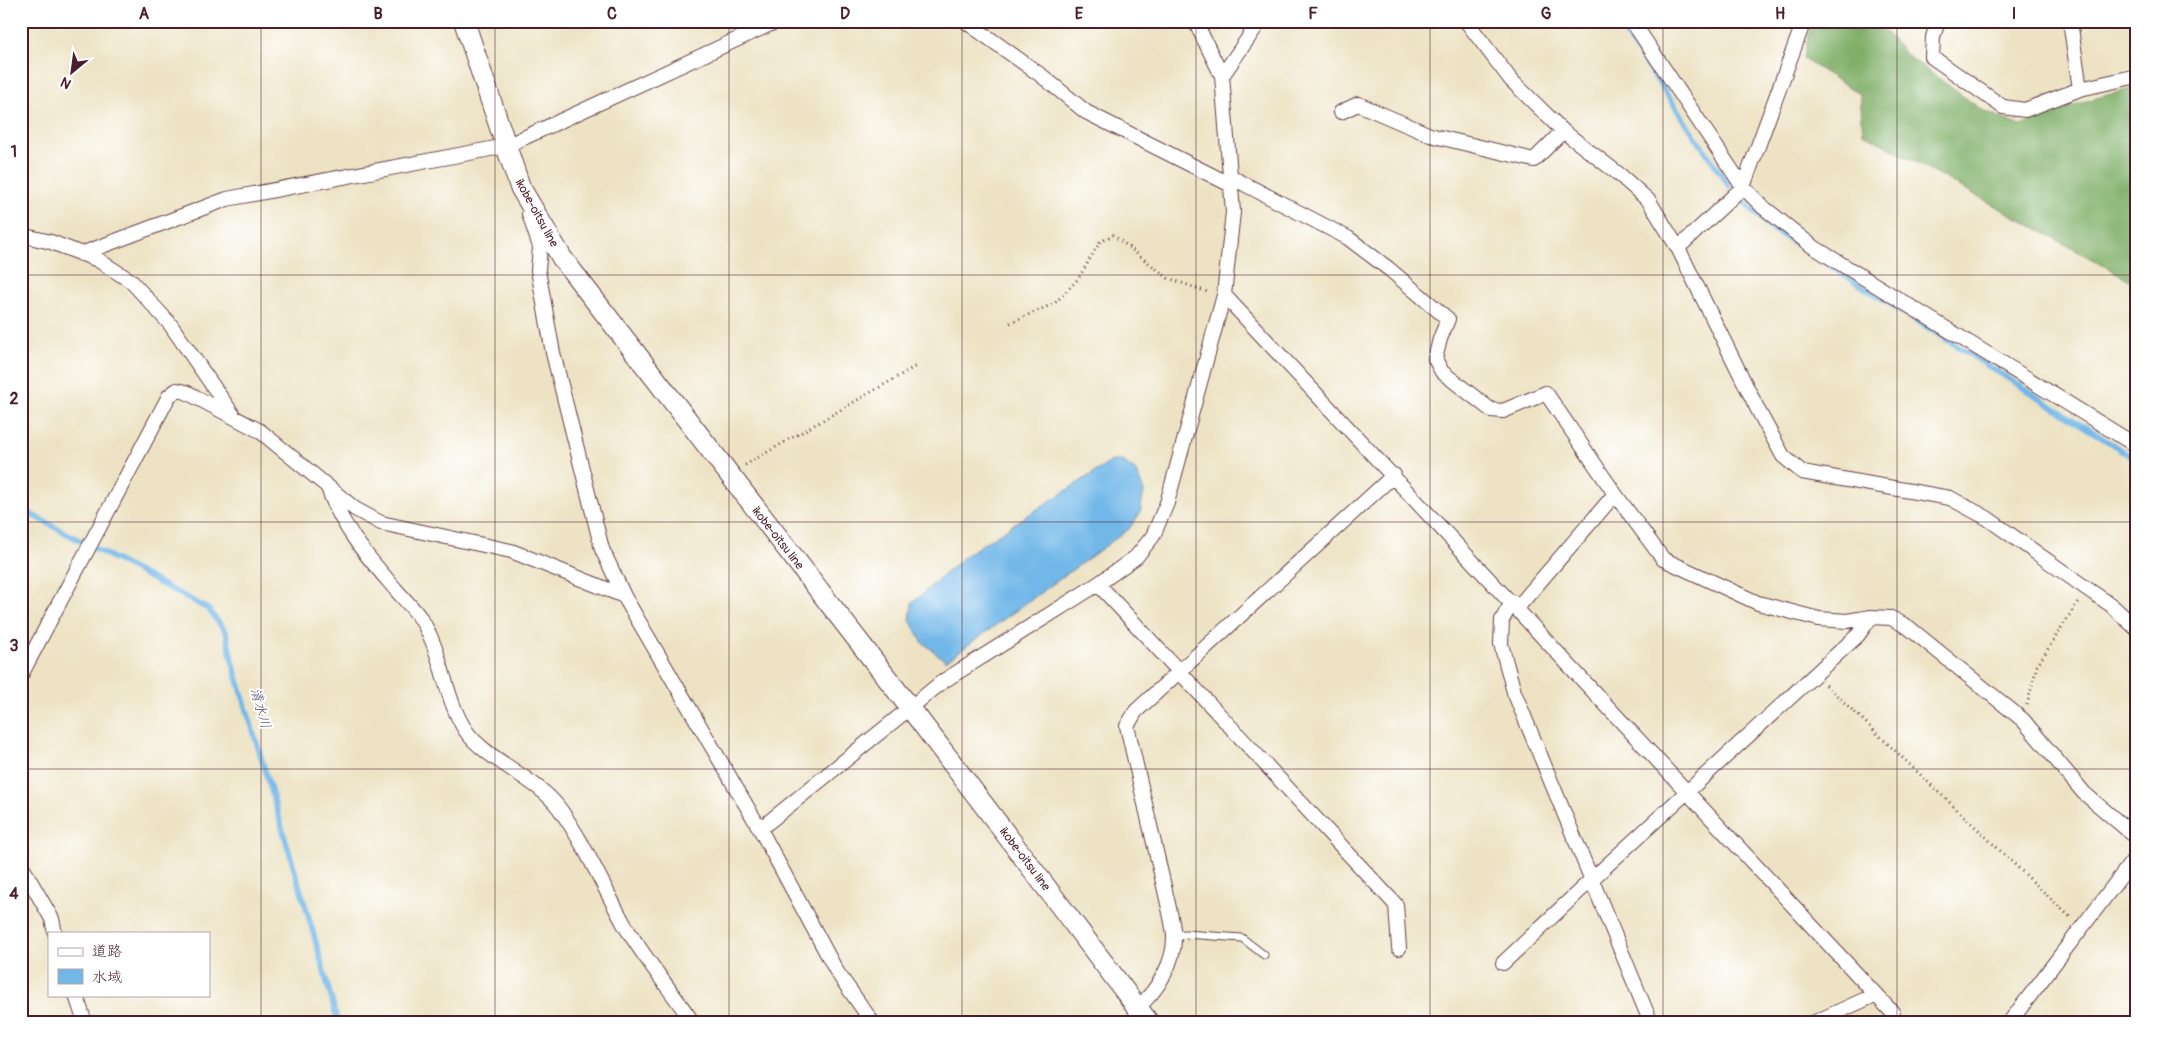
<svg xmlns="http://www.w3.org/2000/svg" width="2158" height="1044" font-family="Pangolin,'Klee One',sans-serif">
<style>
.forest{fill:#7faf68;stroke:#64674a}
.water{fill:#71b7e8;stroke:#5e6b8a}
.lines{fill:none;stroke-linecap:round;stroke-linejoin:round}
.stream{stroke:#71b7e8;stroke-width:5.5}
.lane-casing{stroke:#623c42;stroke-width:9}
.street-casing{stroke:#623c42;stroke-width:16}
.secondary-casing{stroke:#623c42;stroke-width:22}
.path{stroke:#623c42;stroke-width:3;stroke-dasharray:1 4;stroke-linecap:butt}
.lane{stroke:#fff;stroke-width:7}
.street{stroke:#fff;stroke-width:14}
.secondary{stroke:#fff;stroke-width:20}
.grid{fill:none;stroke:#4a1f2b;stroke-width:1;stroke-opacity:0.55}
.labels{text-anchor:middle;stroke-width:4;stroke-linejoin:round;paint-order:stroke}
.street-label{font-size:12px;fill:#4a1f2b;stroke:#fff}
.water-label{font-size:14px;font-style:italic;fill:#58546d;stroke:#fff}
.neatline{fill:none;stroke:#4a1f2b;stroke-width:2}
.grid-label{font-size:16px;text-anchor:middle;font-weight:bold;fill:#4a1f2b}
</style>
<rect width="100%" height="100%" fill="#fff"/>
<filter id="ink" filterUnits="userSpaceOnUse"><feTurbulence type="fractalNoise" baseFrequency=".02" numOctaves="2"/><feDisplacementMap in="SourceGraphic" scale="10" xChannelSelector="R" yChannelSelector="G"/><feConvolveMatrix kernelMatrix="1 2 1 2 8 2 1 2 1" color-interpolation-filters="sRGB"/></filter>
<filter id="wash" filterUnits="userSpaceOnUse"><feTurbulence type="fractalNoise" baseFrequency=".0096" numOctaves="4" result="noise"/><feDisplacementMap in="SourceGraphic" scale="20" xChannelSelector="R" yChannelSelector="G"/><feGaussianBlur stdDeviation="1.12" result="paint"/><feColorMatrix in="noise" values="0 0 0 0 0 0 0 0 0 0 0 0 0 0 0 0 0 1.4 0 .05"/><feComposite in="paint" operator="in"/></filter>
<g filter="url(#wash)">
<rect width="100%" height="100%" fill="#ede3c4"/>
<path class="forest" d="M1812,21H1875L1908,56L1982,110L2021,126L2086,101L2137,87V284L1863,133L1860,94L1803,59Z"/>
<path class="water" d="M1112,461H1123L1136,471L1144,491L1140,513L1129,529L946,661L922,642L910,620L912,603L966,555Z"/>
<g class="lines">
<path class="stream" d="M1617,21L1729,186
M1744,202L1772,229L2137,460
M21,509L208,609L226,632L232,660L312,928L338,1023"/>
</g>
</g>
<g filter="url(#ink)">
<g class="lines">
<defs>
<path id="lane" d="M1174,936L1185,934L1242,938L1264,955"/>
<path id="street" d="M965,21L1042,76L1086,112L1229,184
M1195,21L1222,76
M1466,21L1511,80L1563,131L1620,175L1649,201L1678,248L1759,412L1783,456L1802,472L1950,498L1987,518L2086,588L2111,605L2137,629
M1632,21L1743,187L1763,207L1812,246L2137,446
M1938,21L1933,37L1932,57L2003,107L2025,110L2080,89
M2070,21L2080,89L2137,76
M1341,112L1358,104L1430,135L1534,160L1563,131
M1229,176L1348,238L1389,269L1448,319L1440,339L1435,359L1442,372L1491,410L1503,411L1546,393L1615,494L1663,559L1758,603L1819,619L1847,621L1871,617L1891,618L1908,627L2023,720L2084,793L2137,838
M529,214L540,247L538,270L553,353L602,549L624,596L760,829L837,972L873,1023
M21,235L51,242L98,260L131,281L170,324L233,415
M1678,248L1743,187L1804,21
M81,254L227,199L506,146L777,21
M1224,295L1892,1012L1896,1023
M328,488C343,530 368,557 397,591C405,600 414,609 421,619C443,653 444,698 466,731C486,760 537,778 559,808C585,844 603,886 624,924C644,958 671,990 693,1023
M1098,584L1396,905L1399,948
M1512,602L1502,620L1501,644L1514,692L1651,1023
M1517,608L1615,494
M21,675L169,396L177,390L186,392L260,431L355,509L381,523L511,551L624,596
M760,829L942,682L1098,584L1136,557L1153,536L1167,503L1224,295L1233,212L1222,76L1260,21
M21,865L52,919L55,933
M1503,963L1591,880L1858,635L1871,617
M76,995L85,1023
M1138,1007C1158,990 1175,962 1174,935C1173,926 1171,917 1169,908L1127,726L1136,711L1394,475
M1813,1023L1875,995
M2009,1023L2137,855"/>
<path id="secondary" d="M464,21L520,187L562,258L911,709L1149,1023"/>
</defs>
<use href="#lane" class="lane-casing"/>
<use href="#street" class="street-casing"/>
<use href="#secondary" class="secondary-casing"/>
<path class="path" d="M1010,323L1055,303L1078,279L1100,242L1113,235L1168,278L1210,293
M745,465L918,365
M1826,685L2070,917
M2027,705L2037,666L2079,600"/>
<use href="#lane" class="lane"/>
<use href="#street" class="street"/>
<use href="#secondary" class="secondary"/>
</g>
</g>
<path class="grid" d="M261,21V1023M495,21V1023M729,21V1023M962,21V1023M1196,21V1023M1430,21V1023M1663,21V1023M1897,21V1023M21,275H2137M21,522H2137M21,769H2137"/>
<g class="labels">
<g class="street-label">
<text transform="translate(537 213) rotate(61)" y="4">ikobe-oitsu line</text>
<text transform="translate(778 538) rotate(52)" y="4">ikobe-oitsu line</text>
<text transform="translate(1025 859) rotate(53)" y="4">ikobe-oitsu line</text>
</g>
<g class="water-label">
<text transform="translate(261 708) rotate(74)" y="5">清水川</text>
</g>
</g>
<rect width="2158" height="1044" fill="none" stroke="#fff" stroke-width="55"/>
<rect x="48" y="932" width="162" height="65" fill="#ffffff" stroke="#b7a5aa"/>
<rect x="58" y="948" width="25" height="8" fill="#ffffff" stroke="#b7a5aa"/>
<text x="92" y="956" font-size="15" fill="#4a1f2b">道路</text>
<rect x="58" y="969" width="25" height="15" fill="#71b7e8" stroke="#b7a5aa"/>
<text x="92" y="982" font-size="15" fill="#4a1f2b">水域</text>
<g transform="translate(72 72) rotate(209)" stroke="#ffffff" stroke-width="4" paint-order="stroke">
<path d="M0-4L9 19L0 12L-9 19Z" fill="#4a1f2b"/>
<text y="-8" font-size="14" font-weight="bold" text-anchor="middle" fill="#4a1f2b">N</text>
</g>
<rect x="28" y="28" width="2102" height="988" class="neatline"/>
<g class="grid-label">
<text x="144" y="19">A</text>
<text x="378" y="19">B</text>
<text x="612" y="19">C</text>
<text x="845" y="19">D</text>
<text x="1079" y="19">E</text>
<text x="1313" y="19">F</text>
<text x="1546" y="19">G</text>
<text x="1780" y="19">H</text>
<text x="2014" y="19">I</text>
<text x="14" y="157">1</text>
<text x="14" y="404">2</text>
<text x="14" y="651">3</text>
<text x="14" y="899">4</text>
</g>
</svg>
